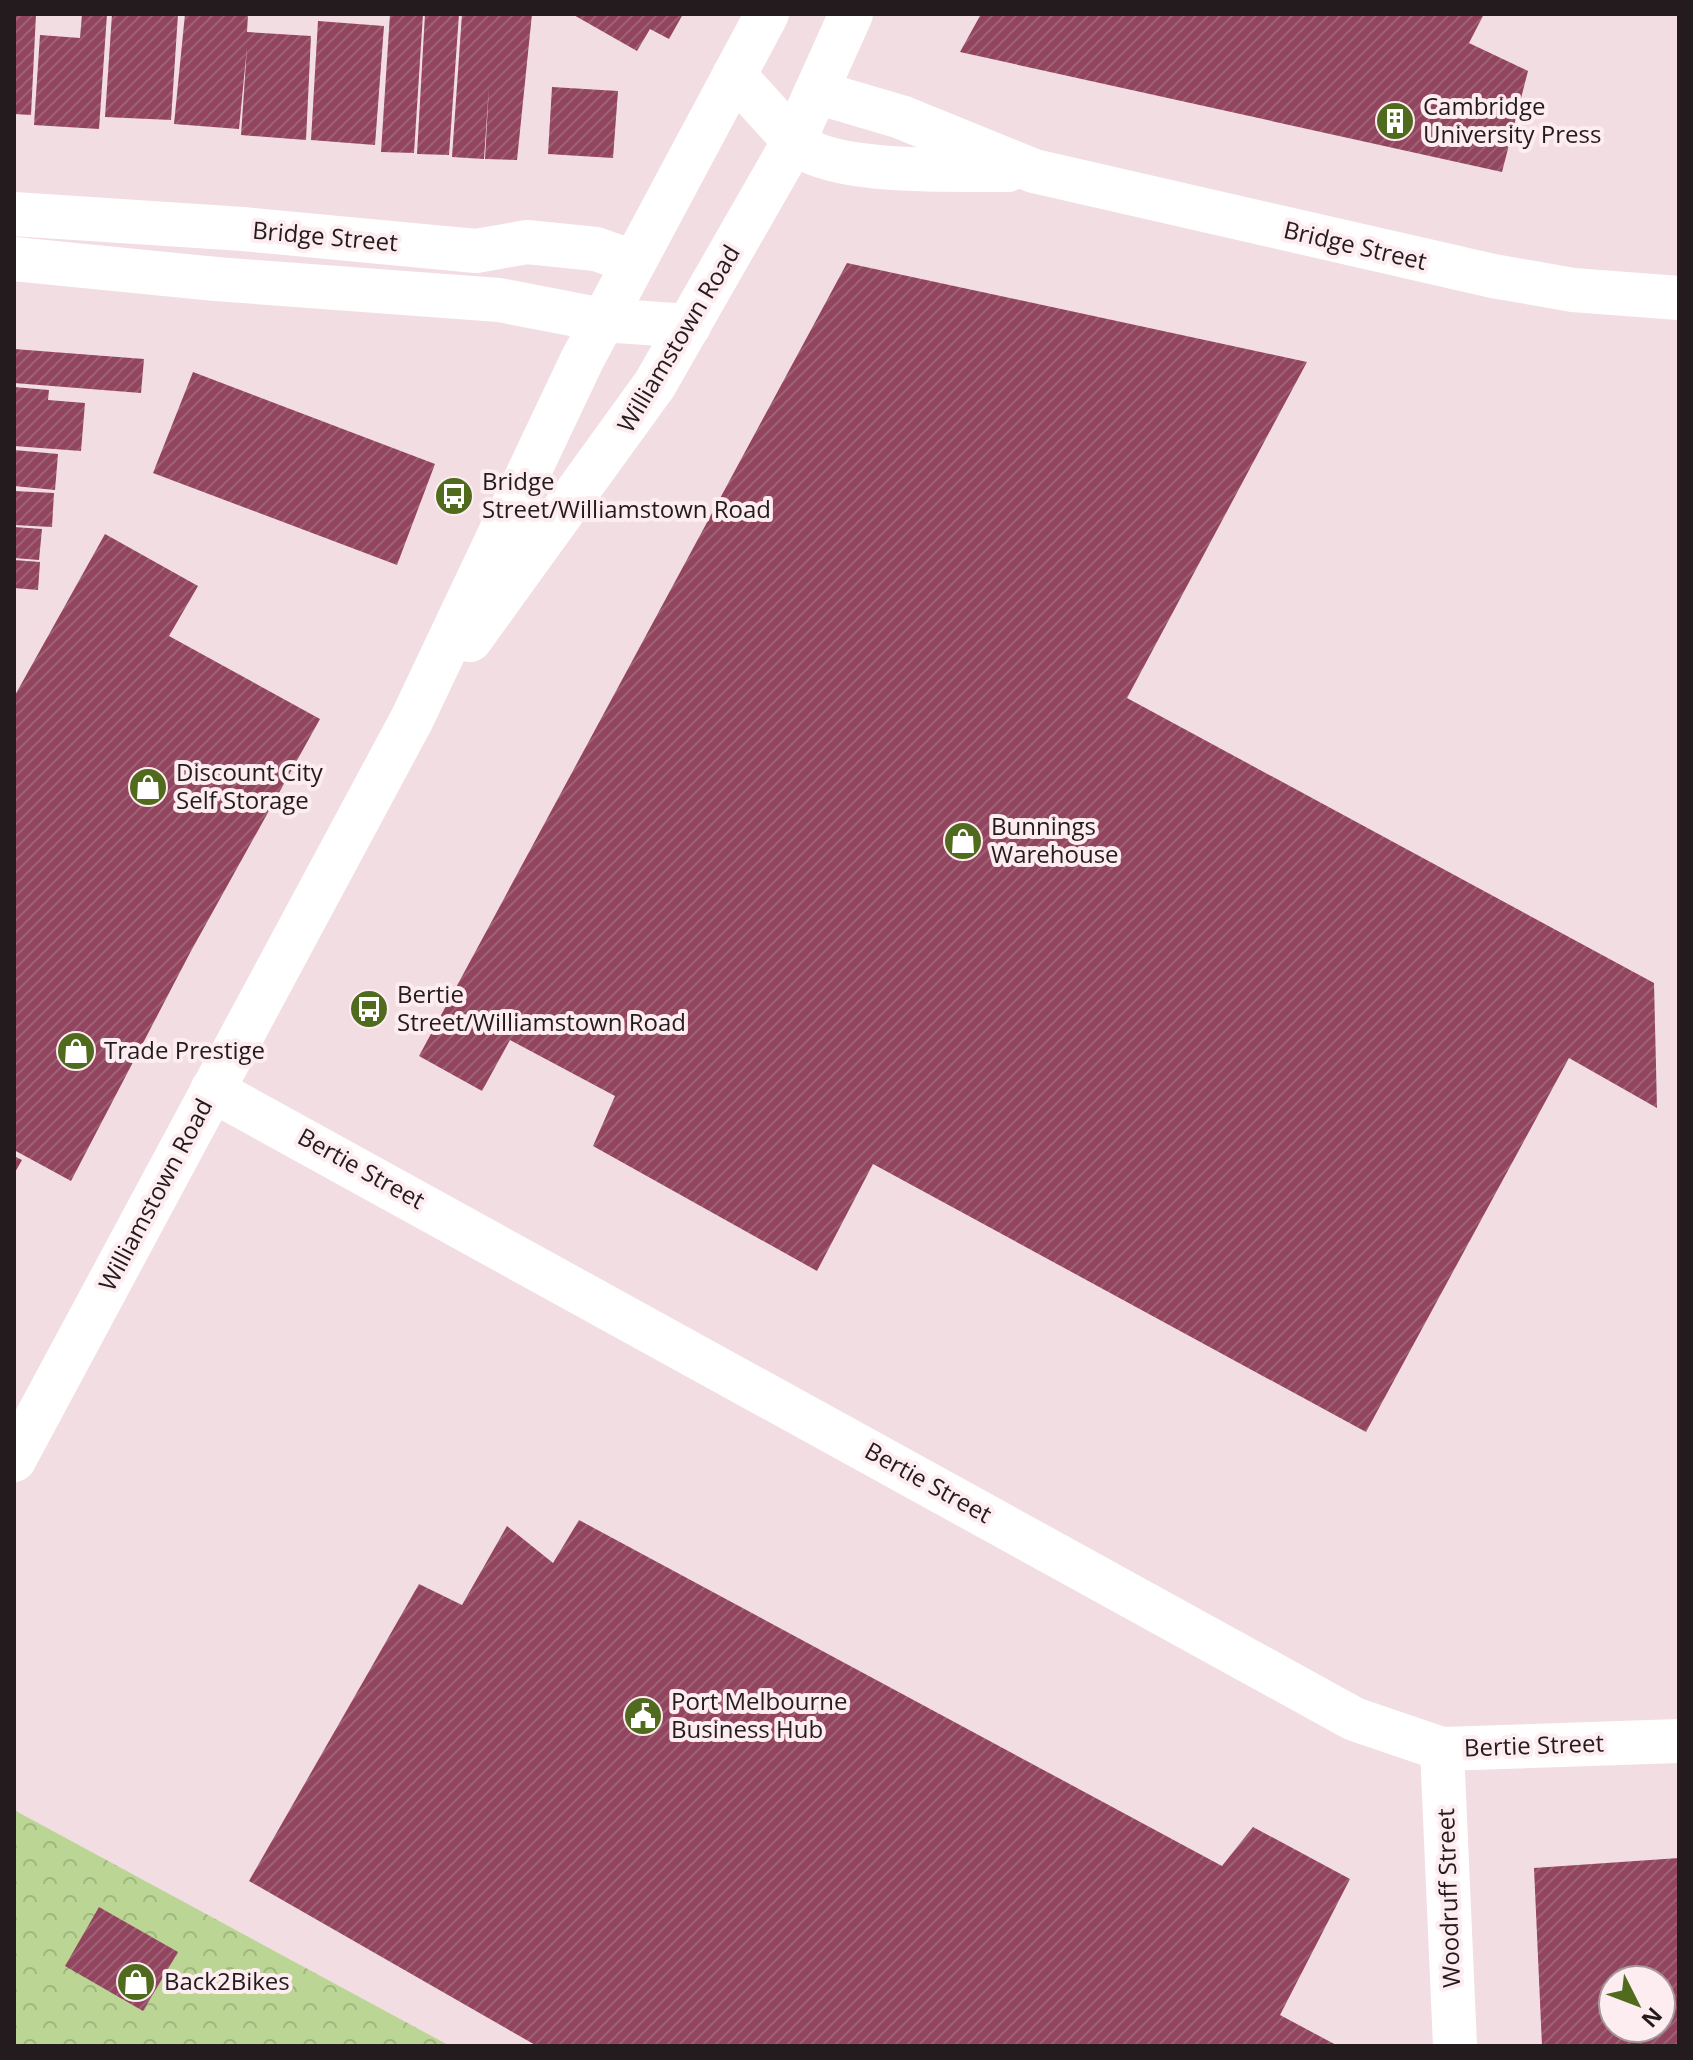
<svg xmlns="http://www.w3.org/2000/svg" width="1693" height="2060" font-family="'Open Sans',sans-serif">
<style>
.park{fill:url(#park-crowns)}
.building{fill:url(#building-hatch);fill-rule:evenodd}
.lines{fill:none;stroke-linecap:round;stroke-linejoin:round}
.minor{stroke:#fff;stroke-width:44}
.major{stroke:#fff;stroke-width:44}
.labels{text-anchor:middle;stroke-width:8;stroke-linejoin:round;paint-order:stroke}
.poi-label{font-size:24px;fill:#231b1d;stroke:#fdecf0;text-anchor:start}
.street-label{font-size:24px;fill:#231b1d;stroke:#fdecf0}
</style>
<defs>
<pattern id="park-crowns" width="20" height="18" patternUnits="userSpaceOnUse" patternTransform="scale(2)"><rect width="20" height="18" fill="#bad594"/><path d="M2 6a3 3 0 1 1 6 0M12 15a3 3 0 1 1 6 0" fill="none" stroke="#a0b67f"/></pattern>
<pattern id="building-hatch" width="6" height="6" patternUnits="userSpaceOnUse" patternTransform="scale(2)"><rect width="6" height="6" fill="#93445f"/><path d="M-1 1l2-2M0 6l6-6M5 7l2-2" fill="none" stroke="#9e6276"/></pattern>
</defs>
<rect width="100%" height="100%" fill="#f2dde3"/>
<path class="park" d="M14,1810L450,2046H14Z"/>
<path class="building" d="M14,14H36L31,115L14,114Z
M82,14H107L99,129L34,125L40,35L80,38Z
M112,14H178L171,120L105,117Z
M185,14H248L247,32L311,36L306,140L241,135L247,47L239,129L174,124Z
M390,14H423L414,153L381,152Z
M425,14H459L449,155L417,154Z
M462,14H532L517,160L485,159L489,86L484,159L452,157Z
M572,14H683L669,39L650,29L637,51Z
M981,14H1484L1469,43L1528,71L1502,172L960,52Z
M318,21L384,26L375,145L311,140Z
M552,87L618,91L613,158L548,154Z
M847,263L1307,362L1127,698L1654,983L1657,1108L1569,1058L1366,1432L873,1164L817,1271L593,1146L615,1096L510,1040L482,1091L419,1056Z
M14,349L144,359L141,393L14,383Z
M193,372L435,464L397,565L153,473Z
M14,387L49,390L48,400L85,403L81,451L14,446Z
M14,450L58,454L55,490L14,486Z
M14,491L54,493L52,527L14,525Z
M14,527L42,529L39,560L14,558Z
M105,534L198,586L169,636L320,719L191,951L71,1181L14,1150V697Z
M14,560L40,562L38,590L14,588Z
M14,1156L22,1160L14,1174Z
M579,1520L1222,1866L1253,1827L1350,1879L1280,2015L1338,2046H537L249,1881L419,1584L462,1605L507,1526L553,1563Z
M1679,1858V2046H1542L1534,1868ZM1613,1980H1661V2028H1613Z
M99,1907L178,1952L143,2011L65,1966Z"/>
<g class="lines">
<path class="minor" d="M816,92L901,117L1034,171L1493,276L1573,290L1679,298
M794,141C829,176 957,169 1008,170
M14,214L243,229L476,251L527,242L596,249L633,262
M14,259L216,279L499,300L603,320
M212,1090L1354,1719L1442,1749L1679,1741
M1442,1749L1455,2046"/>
<path class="major" d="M734,75L794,141
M603,320L689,326
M470,640L655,384L794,141L851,14
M14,1460L412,719L582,360L767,14"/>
</g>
<defs>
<symbol id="building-disc" viewBox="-11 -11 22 22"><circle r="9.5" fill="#516b1e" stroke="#fdecf0"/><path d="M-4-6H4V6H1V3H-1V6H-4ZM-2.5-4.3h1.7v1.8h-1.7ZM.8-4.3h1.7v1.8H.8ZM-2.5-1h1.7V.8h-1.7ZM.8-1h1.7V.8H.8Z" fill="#fff"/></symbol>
<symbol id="bus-disc" viewBox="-11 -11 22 22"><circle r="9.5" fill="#516b1e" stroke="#fdecf0"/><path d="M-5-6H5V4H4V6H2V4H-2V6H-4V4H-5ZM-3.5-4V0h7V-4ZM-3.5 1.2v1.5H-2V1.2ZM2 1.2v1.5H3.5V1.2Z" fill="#fff"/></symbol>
<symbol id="shop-disc" viewBox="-11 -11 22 22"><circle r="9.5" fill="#516b1e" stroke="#fdecf0"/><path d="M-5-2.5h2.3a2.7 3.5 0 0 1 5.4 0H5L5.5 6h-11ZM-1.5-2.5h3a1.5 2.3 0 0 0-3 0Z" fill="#fff"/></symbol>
<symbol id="civic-disc" viewBox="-11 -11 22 22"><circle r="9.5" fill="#516b1e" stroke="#fdecf0"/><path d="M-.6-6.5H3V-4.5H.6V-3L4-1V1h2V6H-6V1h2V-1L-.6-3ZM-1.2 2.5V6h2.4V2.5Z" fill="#fff"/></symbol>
</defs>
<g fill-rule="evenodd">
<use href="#building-disc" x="1373" y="99" width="44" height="44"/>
<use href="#bus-disc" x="432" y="474" width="44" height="44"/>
<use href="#shop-disc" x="126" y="765" width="44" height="44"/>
<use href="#shop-disc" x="941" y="819" width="44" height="44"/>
<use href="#bus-disc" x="347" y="987" width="44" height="44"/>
<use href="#shop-disc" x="54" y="1029" width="44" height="44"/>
<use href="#civic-disc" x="621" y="1694" width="44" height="44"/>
<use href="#shop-disc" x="114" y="1960" width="44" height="44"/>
</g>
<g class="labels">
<g class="poi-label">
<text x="1423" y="115">Cambridge<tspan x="1423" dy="28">University Press</tspan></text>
<text x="482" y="490">Bridge<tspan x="482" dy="28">Street/Williamstown Road</tspan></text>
<text x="176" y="781">Discount City<tspan x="176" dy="28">Self Storage</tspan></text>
<text x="991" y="835">Bunnings<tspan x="991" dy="28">Warehouse</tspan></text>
<text x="397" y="1003">Bertie<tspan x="397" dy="28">Street/Williamstown Road</tspan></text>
<text x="104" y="1059">Trade Prestige</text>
<text x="671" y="1710">Port Melbourne<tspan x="671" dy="28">Business Hub</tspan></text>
<text x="164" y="1990">Back2Bikes</text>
</g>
<g class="street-label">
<text transform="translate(325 237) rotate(5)" y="8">Bridge Street</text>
<text transform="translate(1355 246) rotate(13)" y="8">Bridge Street</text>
<text transform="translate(679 339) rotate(-59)" y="8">Williamstown Road</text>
<text transform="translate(361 1169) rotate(29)" y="8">Bertie Street</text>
<text transform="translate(156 1195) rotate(-62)" y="8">Williamstown Road</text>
<text transform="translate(928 1483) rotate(29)" y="8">Bertie Street</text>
<text transform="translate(1534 1746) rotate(-2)" y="8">Bertie Street</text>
<text transform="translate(1449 1898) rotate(-92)" y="8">Woodruff Street</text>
</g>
</g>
<rect width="1693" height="2060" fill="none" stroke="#231b1d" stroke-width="32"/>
<g transform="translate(1637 2004) rotate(132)"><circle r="38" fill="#fdecf0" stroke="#a6989c" stroke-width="2"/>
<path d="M0-6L14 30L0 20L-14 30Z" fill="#516b1e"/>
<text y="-12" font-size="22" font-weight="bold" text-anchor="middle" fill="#231b1d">N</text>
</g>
</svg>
